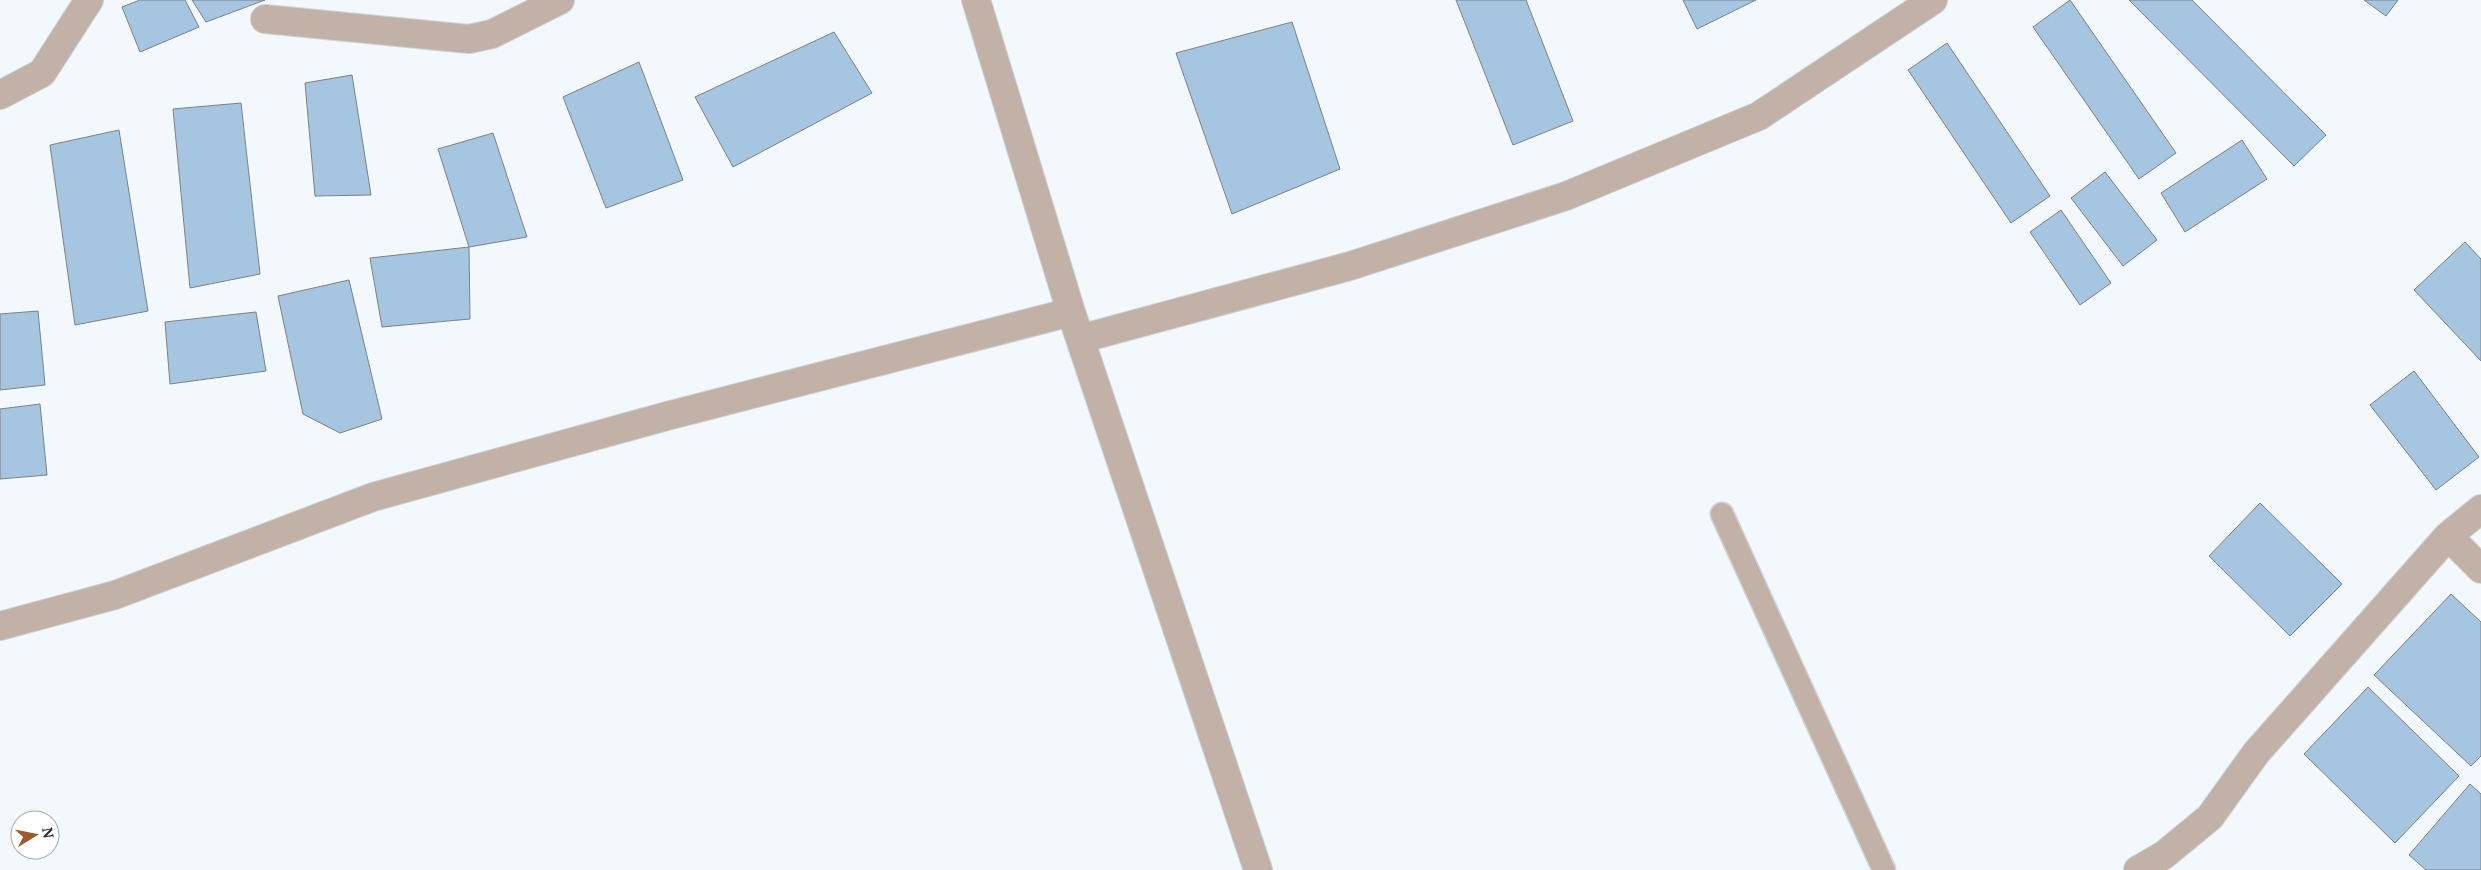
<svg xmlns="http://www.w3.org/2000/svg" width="2481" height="870" font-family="'Noto Serif',serif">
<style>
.building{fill:#a6c5e1;stroke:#7d8185}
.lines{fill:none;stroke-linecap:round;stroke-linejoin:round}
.service-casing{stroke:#ced2d6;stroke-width:25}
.minor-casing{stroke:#ced2d6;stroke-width:30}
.service{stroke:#c1b1a7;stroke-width:22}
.minor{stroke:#c1b1a7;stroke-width:28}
</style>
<rect width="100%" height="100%" fill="#f3f8fc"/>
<path class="building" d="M140,0H185L199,27L140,52L122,7Z
M192,0H265L206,22Z
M1456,0H1526L1573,121L1513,145Z
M1683,0H1756L1697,29Z
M2070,0L2176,153L2139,179L2033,27Z
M2129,0H2192L2326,135L2294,166Z
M2364,0H2398L2386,16Z
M1292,22L1340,169L1232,214L1176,53Z
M834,32L872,93L733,167L695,97Z
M1947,43L2050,196L2011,223L1908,70Z
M639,62L683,180L606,208L563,97Z
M352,75L371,195L315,196L305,83Z
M241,103L260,274L190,288L173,109Z
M119,130L148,311L75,325L50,145Z
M493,133L527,237L469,247L438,149Z
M2242,140L2267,179L2185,232L2161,193Z
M2105,172L2157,240L2123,266L2071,198Z
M2061,210L2111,283L2080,305L2030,232Z
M2465,242L2481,259V361L2414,290Z
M469,247L470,319L382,327L370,258Z
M349,280L382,419L340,433L303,414L278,296Z
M38,311L45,385L0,390V314Z
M256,312L266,371L170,384L165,322Z
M2414,371L2479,457L2436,490L2370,405Z
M40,404L47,475L0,479V409Z
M2260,503L2342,584L2290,636L2209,556Z
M2451,594L2481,622V756L2471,766L2374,675Z
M2368,687L2459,776L2395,843L2304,754Z
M2470,784L2481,794V870H2426L2409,855Z"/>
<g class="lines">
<defs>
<path id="service" d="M1722,514L1884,870"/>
<path id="minor" d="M976,0L1071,312L1258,870
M265,19L469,39L492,34L560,0
M0,95L42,73L89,0
M1080,339L1350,266L1566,196L1759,116L1933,0
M2448,536L2481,569
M0,626L115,595L373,497L667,416L1071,312
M2138,870L2164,855L2210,817L2256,753L2448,536L2481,509"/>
</defs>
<use href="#service" class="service-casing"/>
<use href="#minor" class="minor-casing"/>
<use href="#service" class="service"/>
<use href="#minor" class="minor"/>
</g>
<g transform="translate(35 835) rotate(80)"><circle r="24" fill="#ffffff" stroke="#a8a9a9"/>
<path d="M0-4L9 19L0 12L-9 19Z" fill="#9e5a2c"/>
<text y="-8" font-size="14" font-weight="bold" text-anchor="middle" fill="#262729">N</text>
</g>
</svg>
